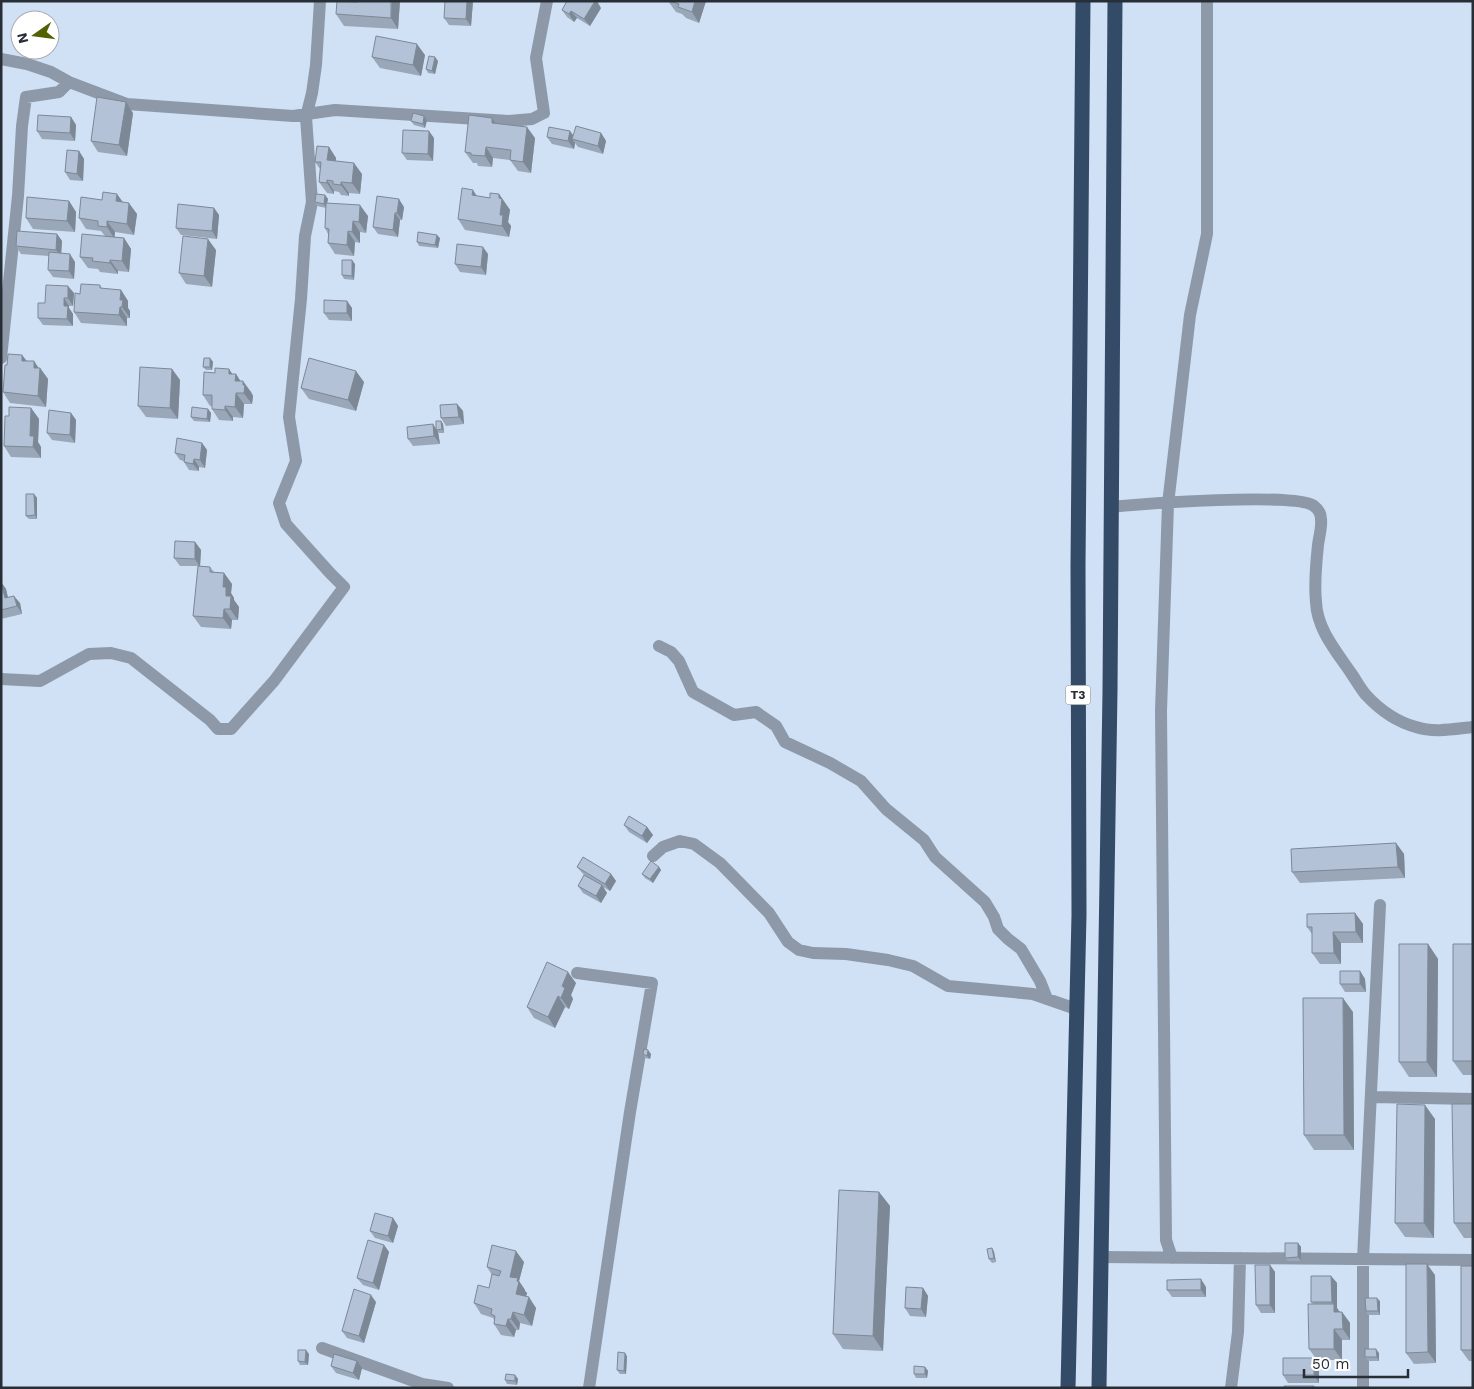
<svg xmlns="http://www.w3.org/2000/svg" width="1474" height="1389" font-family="'Work Sans',sans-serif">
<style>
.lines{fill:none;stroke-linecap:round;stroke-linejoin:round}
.minor{stroke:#8d99a8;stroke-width:12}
.highway{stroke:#344b68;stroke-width:15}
.wall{fill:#9aa7b9}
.shaded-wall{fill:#7d8896}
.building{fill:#b3c2d7;stroke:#7d8896}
.labels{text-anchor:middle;stroke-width:4;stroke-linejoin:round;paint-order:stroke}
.shield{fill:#fff;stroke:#686d72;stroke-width:1}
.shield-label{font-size:12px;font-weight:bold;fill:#282e36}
</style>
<rect width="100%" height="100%" fill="#d0e0f5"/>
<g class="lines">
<path class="minor" d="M1,59L27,64L51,72L69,82L127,104L293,116L335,110L509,121L532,119L544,113L536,58L547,1
M1,358L18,196L22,126L26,97L59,92L69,82
M1110,507C1140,504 1297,492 1314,506C1318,509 1321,514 1321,519C1322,527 1319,537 1318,545C1316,564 1314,584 1316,602C1317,629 1336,651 1351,673C1356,680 1360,688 1366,695C1379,709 1397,722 1416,727C1434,733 1454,729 1473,727
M659,646L671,652L679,661L693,692L734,715L756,712L776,726L785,742L830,763L861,781L886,809L924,840L935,857L985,902L994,917L998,929L1008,939L1021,949L1040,981L1047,999
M1,679L40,681L89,654L111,653L131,658L210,720L218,729H231L274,681L344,587L330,573L286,524L279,503L296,461L289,417L301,299L305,236L312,202L306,117L312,93L316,65L320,1
M653,856L663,847L680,841L694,844L720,863L769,913L788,942L799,950L813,953L846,954L888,960L913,966L948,986L1033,994L1076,1009
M577,973L652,983L630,1112L589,1388
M1372,1097L1473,1099
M1100,1257L1473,1260
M1172,1258L1166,1240L1161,711L1168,504L1190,315L1207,234V1
M322,1348L422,1384L448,1388
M1231,1388L1238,1332L1240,1258
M1363,1388V1259L1380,905"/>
<path class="highway" d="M1068,1388L1079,915L1078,566L1083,1
M1099,1388L1110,691L1115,1"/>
</g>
<path class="wall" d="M357,1H400L398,29L344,26L336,14Z
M473,1L471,26L449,25L444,18Z
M668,1H706L699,23L686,18L682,14L676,12Z
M601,8L590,26L577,18L574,22L567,17L562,10Z
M425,55L421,76L380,68L372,57Z
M438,61L435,74L428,73L426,69Z
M133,113L127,156L98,152L91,141Z
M424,116L427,120L425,128L414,125L411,121Z
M71,117L76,125L75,141L42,139L37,131Z
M492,118L496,124L535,138L531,173L518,171L510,160L493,158L492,167L478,166L477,163H473L465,152Z
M601,133L606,141L603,154L578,147L575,143L574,149L552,144L547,137Z
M434,138L433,161L407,160L402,153Z
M329,147L336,158V161L362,174L360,194L349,193V196L341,195L339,192L334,191V194L327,193L319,182L320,169L315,162Z
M79,151L84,159L83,181L70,180L65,172Z
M499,194L510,210L508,222L511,226L509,237L465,230L458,219L477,196L490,198Z
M325,195L328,199L327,203L368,216L366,233L360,232V243L355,242L354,256L335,254L328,243V234L325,228L326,208L317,206L315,202Z
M69,201L76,212L75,232L33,229L26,218Z
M123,202L137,214L134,235L115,232V237L124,238L131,249L129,272L118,271V274L100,272L98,269L88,268L80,257L105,236L101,231L86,229L79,218Z
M404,207L402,220H400L398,237L378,234L373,227Z
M214,208L219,215L217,239L181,235L176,228Z
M57,234L62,241L61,253L75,262L74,279L53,277L48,270L49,256L21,254L16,246Z
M440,238L438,248L419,246L417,242Z
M216,250L212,287L186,284L179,273Z
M488,254L486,275L460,272L455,264Z
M355,264L354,280L344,279L342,275Z
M100,285L102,289L121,290L128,301V308L130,311V318H127V326L81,323L74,312L80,294Z
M74,293L73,306H69V308L73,314V326L43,325L38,318L45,303Z
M347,301L352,308V321L329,320L324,313Z
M22,355L27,361H34L38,368H40L48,379L46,407L10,403L3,392L7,365Z
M210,358L213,362L212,370H206L203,367Z
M172,369L180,380L178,419L146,417L138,406Z
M229,369L232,374H236L240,381L251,392L253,396L252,404H244L243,418L233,417V421L219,420L212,409V406H210L203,395L215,373Z
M364,382L356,411L309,399L301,388Z
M457,404L463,411L464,424L446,426L441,418Z
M31,408L39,419L38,442L41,447V458L11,457L4,446L9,416Z
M208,409L211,413L210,422L194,421L191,417Z
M71,413L76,420L75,443L52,440L47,433Z
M441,421L443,424L444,433H439L438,432L440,444L413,446L408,439L433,424L436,429Z
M202,443L207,450L205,468L199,467V471L189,470L184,462V461L180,460L175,453Z
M34,494L37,498V519H29L26,516Z
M195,542L201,550L200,566L210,567L214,572L224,573L232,584L231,593L234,598V600L239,607L238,620H232L231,629L201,627L193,616L198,566H180L174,558Z
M1,582L6,589L8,598L20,603L22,614L1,619Z
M624,825L647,827L653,835L647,843L629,832Z
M1396,843L1404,854L1405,878L1300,883L1292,872Z
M577,867L611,874L616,881L610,891L603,887L607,893L601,903L583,893L578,886L584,875Z
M659,867L661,870L653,883L645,878L642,874Z
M1355,913L1363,924V943H1341V964H1320L1312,953V934L1307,927Z
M1428,944L1438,959L1437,1077H1409L1399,1062Z
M1473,944V1075H1463L1453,1061Z
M1360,971L1365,979L1366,992H1345L1340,984Z
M576,983L571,995L573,999L569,1009L565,1007L555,1028L534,1018L527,1007Z
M1353,1012L1354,1150H1314L1304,1135Z
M643,1054H651L650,1059L645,1058Z
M1473,1104V1238H1464L1454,1223Z
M1435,1119L1434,1238L1405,1237L1395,1223Z
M879,1192L890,1206L883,1351L843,1349L833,1334Z
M393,1218L398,1226L393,1243L375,1238L370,1231Z
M1298,1243L1301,1247V1261H1288L1285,1258Z
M384,1245L389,1252L379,1290L363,1285L357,1278Z
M992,1248L994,1252L996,1262L992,1263L989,1259Z
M524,1262L519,1281L525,1290V1291L527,1293L526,1296L536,1308L532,1326L520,1323L519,1330H516L514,1337L501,1335L494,1324V1320L493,1318L481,1314L474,1303L489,1288L492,1275L487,1267Z
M1270,1265L1275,1272V1313H1261L1256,1305Z
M1473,1266V1361H1469L1461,1350Z
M1435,1275L1436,1363L1414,1364L1406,1353Z
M1331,1276L1337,1283V1308L1339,1312H1342L1350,1323V1340H1342V1360H1317L1309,1349L1313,1304L1311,1302Z
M1206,1287V1297H1172L1167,1290Z
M923,1288L928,1296L926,1317L910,1316L905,1308Z
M1380,1301V1315H1368L1366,1311Z
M376,1302L364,1343L347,1338L342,1331Z
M1379,1353V1361H1368L1365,1357Z
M309,1354L308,1365H300L298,1361Z
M627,1356L626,1374H620L617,1370Z
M1319,1365V1383H1288L1283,1375Z
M331,1366L362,1368L359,1380L336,1373Z
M925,1367L928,1371L927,1378H916L914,1374Z
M515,1375L518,1379L517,1385L507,1384L505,1380Z"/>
<path class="shaded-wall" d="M392,1H400L398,29L391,18Z
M467,1H473L471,26L466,19Z
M595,1H597L601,8L590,26L584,19Z
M695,1H706L699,23L692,12Z
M571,11L577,18L574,22L569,14Z
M417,44L425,55L421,76L413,65Z
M435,57L438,61L435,74L432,71Z
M126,102L133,113L127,156L119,145Z
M424,116L427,120L425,128L423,124Z
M71,117L76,125L75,141L70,133Z
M492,118L500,129L492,123Z
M527,127L535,138L531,173L523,162Z
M429,131L434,138L433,161L428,154Z
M570,131L576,139H572L575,143L574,149L568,141Z
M601,133L606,141L603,154L598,146Z
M329,147L336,158L335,171L327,160Z
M486,147L493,158L492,167L485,156Z
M79,151L84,159L83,181L77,174Z
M354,163L362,174L360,194L352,183Z
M327,180L334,191V194L327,183Z
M341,182L349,193V196L341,185Z
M473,190L480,201L472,195Z
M117,194L125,205L116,201Z
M499,194L510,210L508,222L511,226L509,237L502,226L500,215L499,198Z
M325,195L328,199L326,208L324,204Z
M399,199L404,207L402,220L397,213Z
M69,201L76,212L75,232L67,221Z
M129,203L137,214L134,235L127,224Z
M360,205L368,216L366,233L359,222Z
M214,208L219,215L217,239L212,231Z
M395,213L400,220L398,237L393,230Z
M107,221L115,232L114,238L107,227Z
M353,221L360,232V243L352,232Z
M348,231L355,242L354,256L347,245Z
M57,234L62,241L61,257L56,250Z
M437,235L440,238L438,248L435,245Z
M124,238L131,249L129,272L122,261Z
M208,239L216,250L212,287L204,276Z
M483,247L488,254L486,275L481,267Z
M70,254L75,262L74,279L69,271Z
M110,260L118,271V274L110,263Z
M352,260L355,264L354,280L352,276Z
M68,286L74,293L73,306L68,298Z
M121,290L128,301V308L130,311V318L122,307L120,300Z
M64,298L69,306V308L73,314V326L67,319L64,306Z
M347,301L352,308V321L347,313Z
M120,307L127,318V326L119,315Z
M22,355L30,366L22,361Z
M210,358L213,362L212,370L210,367Z
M34,361L40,370V368L48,379L46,407L38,396L34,368Z
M172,369L180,380L178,419L170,408Z
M229,369L235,378L236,374L243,385V381L251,392L253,396L252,404L229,374Z
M356,371L364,382L356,411L348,400Z
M236,393L244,404L243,418L235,407Z
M457,404L463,411L464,424L459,417Z
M225,406L233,417V421L225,410Z
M31,408L39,419L38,442L41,447V458L33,447L30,436Z
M208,409L211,413L210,422L207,419Z
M71,413L76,420L75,443L70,435Z
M441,421L443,424L444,433L442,429Z
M433,424L438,432L440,444L434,436Z
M202,443L207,450L205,468L200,460Z
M194,459L199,467V471L193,464Z
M34,494L37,498V519L35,515Z
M195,542L201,550L200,567L195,559Z
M224,573L232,584L231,593L234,598V600L239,607L238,620L230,609L223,587Z
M1,582L6,589L10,606L5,598Z
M14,596L20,603L22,614L17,606Z
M224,609L232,620L231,629L223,618Z
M647,827L653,835L647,843L642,836Z
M1396,843L1404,854L1405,878L1398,867Z
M659,867L661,870L653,883L650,879Z
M611,874L616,881L610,891L605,884Z
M602,885L607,893L601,903L596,896Z
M1355,913L1363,924V943L1356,932Z
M1333,932L1341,943V964L1334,953Z
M1428,944L1438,959L1437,1077L1427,1062Z
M1360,971L1365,979L1366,992L1360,984Z
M568,972L576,983L571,995L573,999L569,1009L561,998L562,986Z
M558,996L565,1007L555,1028L548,1017Z
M1343,998L1353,1012L1354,1150L1344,1135Z
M648,1050L651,1054L650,1059L647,1056Z
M1425,1105L1435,1119L1434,1238L1424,1223Z
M879,1192L890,1206L883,1351L873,1336Z
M393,1218L398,1226L393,1243L388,1236Z
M1298,1243L1301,1247V1261L1298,1257Z
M384,1245L389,1252L379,1290L373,1283Z
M992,1248L994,1252L996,1262L994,1258Z
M516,1251L524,1262L519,1281L525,1290V1291L527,1293L524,1305L516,1294L510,1277Z
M1427,1264L1435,1275L1436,1363L1428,1352Z
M1270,1265L1275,1272V1313L1270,1305Z
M1331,1276L1337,1283V1308L1342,1315L1334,1312V1306L1332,1302Z
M1201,1279L1206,1287V1297L1201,1290Z
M923,1288L928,1296L926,1317L921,1309Z
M371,1295L376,1302L364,1343L359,1336Z
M529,1297L536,1308L532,1326L524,1315Z
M1377,1298L1380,1301V1315L1378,1311Z
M513,1312L520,1323L519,1330L511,1319Z
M1342,1312L1350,1323V1340L1343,1329Z
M508,1319L516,1330L514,1337L506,1326Z
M1334,1329L1342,1340V1360L1334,1349Z
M1376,1349L1379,1353V1361L1377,1357Z
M306,1350L309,1354L308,1365L305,1362Z
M625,1353L627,1356L626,1374L624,1371Z
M1314,1358L1319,1365V1383L1314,1375Z
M357,1361L362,1368L359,1380L353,1373Z
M925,1367L928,1371L927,1378L925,1374Z
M515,1375L518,1379L517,1385L515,1381Z"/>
<path class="building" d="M337,1L357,2V1H391V18L336,14Z
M445,1H467L466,19L444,18Z
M567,1H595L584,19L571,11L569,14L562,10Z
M669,1H695L692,12L678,7L679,4Z
M376,36L417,44L413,65L372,57Z
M429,56L435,57L432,71L426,69Z
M97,97L126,102L119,145L91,141Z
M413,113L424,116L423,124L411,121Z
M38,115L71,117L70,133L37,131Z
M469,115L492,118V123L527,127L523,162L510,160L511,150L486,147L485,156L471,155V153L465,152Z
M576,126L601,133L598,146L572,139Z
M549,127L570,131L568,141L547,137Z
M403,130L429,131L428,154L402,153Z
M317,146L329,147L327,160L354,163L352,183L341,182V185L333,184V181L327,180V183L319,182L321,162H315Z
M67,150L79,151L77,174L65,172Z
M462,188L473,190L472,195L490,198V193L499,194V198L502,199L500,215H503L502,226L458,219Z
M103,192L117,194L116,201L129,203L127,224L107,221V227L98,226V221L79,218L81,197L102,200Z
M316,194L325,195L324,204L315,202Z
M377,196L399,199L397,213H395L393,230L373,227Z
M27,197L69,201L67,221L26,218Z
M326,203L360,205L359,222L353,221L352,232L348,231L347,245L328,243L329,229L325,228Z
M178,204L214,208L212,231L176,228Z
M17,231L57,234L56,250L16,246Z
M418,232L437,235L435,245L417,242Z
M82,234L124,238L122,261L110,260V263L92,261L93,258L80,257Z
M183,236L208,239L204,276L179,273Z
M457,244L483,247L481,267L455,264Z
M49,252L70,254L69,271L48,270Z
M342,260H352V276L342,275Z
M81,284L100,285V288L121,290L120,300H123L122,307H120L119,315L74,312L75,293L80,294Z
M46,285L68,286V298H64V306H68L67,319L38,318V303H45Z
M324,300L347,301V313H324Z
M8,354L22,355V361H34V368H40L38,396L3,392L5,365H7Z
M204,358H210V367H203Z
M309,358L356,371L348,400L301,388Z
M140,367L172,369L170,408L138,406Z
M215,368L229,369V374H236L235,381H243V385H245L244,393H236L235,407L225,406V410L212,409V395H203L204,372L215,373Z
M457,404L459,417L441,418L440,405Z
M9,407L31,408L30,436H34L33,447L4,446L5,416H9Z
M192,407L208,409L207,419L191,417Z
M49,410L71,413L70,435L47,433Z
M436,421H441L442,429L436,430Z
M433,424L434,436L408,439L407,427Z
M177,438L202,443L200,460L194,459L193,464L184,462L185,455L175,453Z
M26,494H34L35,515L26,516Z
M175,541L195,542V559L174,558Z
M198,566L210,567V572L224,573L223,587H226V596H231L230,609H224L223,618L193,616Z
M1,583L5,598L14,596L17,606L1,610Z
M629,816L647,827L642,836L624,825Z
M1396,843L1398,867L1292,872L1291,849Z
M583,857L611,874L605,884L577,867Z
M651,861L659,867L650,879L642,874Z
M584,875L602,885L596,896L578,886Z
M1355,913L1356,932H1333L1334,953H1312V927H1307V914Z
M1399,944H1428L1427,1062H1399Z
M1453,944H1473V1061H1453Z
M547,962L568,972L562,986L565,988L561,998L558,996L548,1017L527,1007Z
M1340,971H1360V984H1340Z
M1303,998H1343L1344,1135H1304Z
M644,1049L648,1050L647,1056L643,1054Z
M1397,1104L1425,1105L1424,1223H1395Z
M1452,1104H1473V1223H1454Z
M839,1190L879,1192L873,1336L833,1334Z
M375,1213L393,1218L388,1236L370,1231Z
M368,1240L384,1245L373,1283L357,1278Z
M1285,1243H1298V1257L1285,1258Z
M492,1245L516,1251L510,1277L518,1278L517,1281L519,1282L516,1294L529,1297L524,1315L513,1312L511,1319H508L506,1326L494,1324L495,1316L491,1314L492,1309L474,1303L478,1285L489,1288L492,1274L499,1276L501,1271L487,1267Z
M992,1248L994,1258L989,1259L987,1249Z
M1406,1264H1427L1428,1352L1406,1353Z
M1255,1265H1270V1305H1256Z
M1461,1266H1473V1350H1461Z
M1311,1276H1331L1332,1302H1311Z
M1201,1279V1290H1167V1280Z
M906,1287L923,1288L921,1309L905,1308Z
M354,1289L371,1295L359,1336L342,1331Z
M1365,1298H1377L1378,1311H1366Z
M1308,1304H1334V1312H1342L1343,1329H1334V1349H1309Z
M1365,1349H1376L1377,1357H1365Z
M298,1350H306L305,1362L298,1361Z
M618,1352L625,1353L624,1371L617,1370Z
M334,1354L357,1361L353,1373L331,1366Z
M1283,1358H1314V1375H1283Z
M914,1366L925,1367V1374H914Z
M506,1374L515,1375V1381L505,1380Z
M1284,1386H1314V1388H1284Z"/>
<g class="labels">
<rect class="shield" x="1065.5" y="685.5" width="25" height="19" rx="4"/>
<g class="shield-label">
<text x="1078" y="699">T3</text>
</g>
</g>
<rect width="1474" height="1389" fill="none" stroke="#282e36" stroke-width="5"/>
<g transform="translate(35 35) rotate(256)"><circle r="24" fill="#ffffff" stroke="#a9abaf"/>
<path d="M0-4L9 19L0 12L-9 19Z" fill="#536103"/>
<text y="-8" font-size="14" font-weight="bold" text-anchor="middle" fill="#282e36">N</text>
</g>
<path d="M1304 1369v8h104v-8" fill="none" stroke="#282e36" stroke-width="2.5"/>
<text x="1312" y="1369" font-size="15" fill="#282e36" stroke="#ffffff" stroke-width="4" paint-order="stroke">50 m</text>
</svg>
